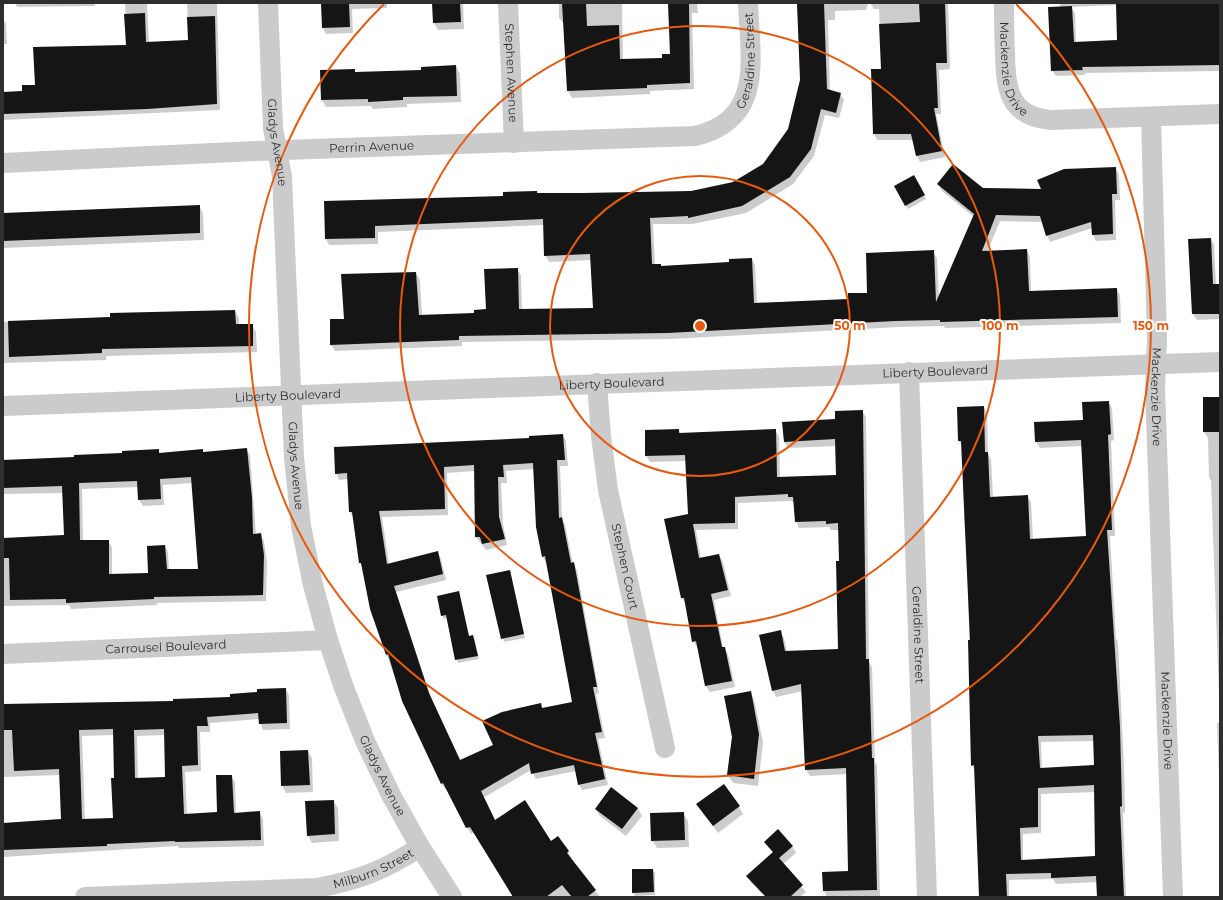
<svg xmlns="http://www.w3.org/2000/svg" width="1223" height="900" font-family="Montserrat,sans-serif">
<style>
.shadow{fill:#0003;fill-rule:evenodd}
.building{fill:#151515;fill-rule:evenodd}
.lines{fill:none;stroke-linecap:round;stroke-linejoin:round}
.minor{stroke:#cbcbcb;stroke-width:20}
.ring{fill:none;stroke:#e8590c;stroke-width:2}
.labels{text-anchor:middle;stroke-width:4;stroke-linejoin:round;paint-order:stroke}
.street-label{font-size:12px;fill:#2e2e2e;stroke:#fff}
.centre{fill:#e8590c;stroke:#fff;stroke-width:2}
.ring-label{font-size:12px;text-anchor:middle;font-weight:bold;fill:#e8590c;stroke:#fff;stroke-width:4;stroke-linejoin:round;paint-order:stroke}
</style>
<rect width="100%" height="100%" fill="#fff"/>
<path class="shadow" d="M15,3H118L95,4V6L17,7Z
M125,3H147L149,43L189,41L187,3H217L220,110L3,120V93L23,92L127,46Z
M322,3H387V8L352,9L353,33L326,34L323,28Z
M433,3H463L464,29L438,30L434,23Z
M559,3H622L623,60L663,59L671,55L668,3H697L698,13H692L694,89L650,91V94L572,98L568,91L564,24L559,18Z
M797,3H868L866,10L835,11V20H828L830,91L840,94L844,100L839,118L825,115L814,156L793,184L746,213L693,224H653L655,265H661L662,266L730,263L752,259L755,265L757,303L849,300L868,294L933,252L937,258L939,299L974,217L942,191L938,184L983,189L1042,190L1115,168L1119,174L1120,200H1115L1116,240L1096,241L1093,235L1092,228L1050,242L1042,222L1000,221L987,252L1027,250L1030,257L1031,292L1116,289L1120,295L1121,323L945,328L944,326L899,327L671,339L462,342V346L335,351L331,345L345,320L416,273L420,280L422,316L475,314L487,310L517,269L521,275L522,310L594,309L591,260L549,262L545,255L544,225L378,232V244L329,245L326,239L325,202L504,197L537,192L538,194L691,192L733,183L763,164L789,129L801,80Z
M870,3H948L950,69L939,70L941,114H936L945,157L920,162L917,156L914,140H877L874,134L872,70H882L879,9H874Z
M1059,3H1137L1138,5L1220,3V71L1085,73V75L1056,76L1052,70L1061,7ZM1117,5L1118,41L1076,43L1075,13L1071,7Z
M3,18L6,24L7,44H3Z
M456,66L460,74L461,102L407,104V107L373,109L371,106L326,107L322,100L354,70L356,73L422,71Z
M914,176L926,199L908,209L895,186Z
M199,206L203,213L204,240L3,248V214Z
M1211,239L1214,245L1216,284H1220V319L1197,320L1193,314L1189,240Z
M235,311L239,318V325H252L256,332L257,352L106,356V360L3,363V322Z
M1220,398V803L1217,723H1220L1211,481L1209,477L1208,438L1204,432Z
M1108,402L1112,408L1114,440L1111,441L1115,536H1110L1116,638L1118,642L1124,767L1125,812L1123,813L1126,897H1097V882L1056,884L1053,879L1009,880V897H981L975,771L972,765L967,540L965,536L962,445L959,441L984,407L987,413L988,454L991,459L993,497L1027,496L1031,502L1033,539L1087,537L1083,446L1040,448L1036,442L1084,421ZM1094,741L1095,766L1042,769L1041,742ZM1096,792V857L1023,861V834L1041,833V794Z
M862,411L866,417L869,662L872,667L875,762L877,766L880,896L827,897L824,891L823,873L849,872L848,774L810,776L806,770L803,691L776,697L773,691L780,632L784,638L787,652L839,650V530H831L829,527L799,528L796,521L795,503L791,501L738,503V529L696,530L701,559L719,555L723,562L731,596L714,600L723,648L728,654L735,687L710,692L706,686L698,648L693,641L686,604L682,598L689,515L686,461L650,462L646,456L679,430L681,434L775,430L779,436L780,478L837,476L836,446L788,448L784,441Z
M563,435L566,441L568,466H560L562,519L565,525L573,564L577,570L599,693L596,694L605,738L598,739L608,785L582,790L579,784L576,771L536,779L531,770L483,798L495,821L551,842L557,837L568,852L572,858L570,859L600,897H513L474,832L471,834L447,789L446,790L442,784L403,701L371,609L363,568L360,563L354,518L350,512L349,479L339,480L336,473L530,439ZM535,469L543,557L546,563L573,703L543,709L540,705L494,746L461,761L432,701L396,592L446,580L441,559L438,553L389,564L382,517L448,515L447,473L475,471L476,537L486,550L507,545L503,524L501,483H507L506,471Z
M246,449L250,455L256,535L261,534L264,541L267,562L266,601L157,603V605L71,609L69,605L3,606V539L65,536L64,493L3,494V460L75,458L158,450L160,454L202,451L204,453ZM192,483L199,570H169L168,552L165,546L149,574L112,575V547L108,541H83L82,489L138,487L139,500L143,506L164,505L163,485Z
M510,571L525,638L504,642L487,576Z
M459,592L469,637L473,636L475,640L479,659L458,663L448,618L444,619L442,616L438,597Z
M285,689L289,695L290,729L263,730L259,719L210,723V732H200L201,771L185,772L187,815L218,813L231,776L235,782L236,813L259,812L263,819L264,846L179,848L178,846L3,857V824L63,820L60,775L3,777V703L7,705L174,702L232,698ZM114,735L115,779L114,819L85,820L82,736ZM165,735L166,778L138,779L137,736Z
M750,692L754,699L763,742L758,786L733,783L728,775L733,736Z
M308,751L312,758L313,792L286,793L282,785Z
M333,801L338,808L339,841L312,843L308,835Z
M698,805L739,807L743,814L718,833Z
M638,808L642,816L626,836L600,816L596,809Z
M683,813L688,821L689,847L657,848L652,840Z
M765,842L792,846L796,853L783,864L806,892L800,897H765L751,882L748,876L773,853Z
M653,870L655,873V895L635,896L633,892Z"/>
<path class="building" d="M321,3H349L350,27L322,28Z
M432,3H460L461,22L433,23Z
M562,3H586L587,26L619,25L620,59L662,58V54H670L668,3H689L690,83L647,85V88L567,91Z
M797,3H824L827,89L841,93L836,113L821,109L811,149L790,177L742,206L688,218V216L650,218L652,264H661V266L729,262V259L752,258L754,303L848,299V293H867L866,253L934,250L936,302L974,214L937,184L953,164L983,188L1041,189L1037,180L1064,169L1116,167L1117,194H1112L1113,234L1092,235L1091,222L1046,236L1040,216L996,215L982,251L1027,249L1029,291L1117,288L1118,317L940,322V320L895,321L667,333L459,336V340L330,345V319H344L341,274L416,272L419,315L474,313V310L486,309L484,269L518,268L519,309L593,308L590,254L544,256L543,219L375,226V238L325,239L324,201L503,196V192L537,191V193H583L691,191L733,182L763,164L788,129L800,80Z
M919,3H945L947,63H936L938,108H934L942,151L916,156L911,134H873L871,69H881L879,24L920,22Z
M1220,3V65L1082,67L1083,70L1051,71L1048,7L1072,6L1074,42L1117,40L1116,4Z
M145,13L146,42L188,40L187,17L215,16L217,104L147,109L3,114V92L22,91V85H35L33,47L126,45L124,14Z
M456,65L457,96L403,97V100L368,102V99L321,100L320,70L355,69V72L421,70V67Z
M914,175L925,195L905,206L894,186Z
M200,205V233L3,241V213Z
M1211,238L1213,284H1220V314H1192L1188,239Z
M235,310L236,324H253V346L102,349V353L9,357L8,321L110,317V313Z
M1203,397H1220V432H1203Z
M1109,401L1111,434L1108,435L1112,530H1107L1120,727L1122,806L1120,807L1124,897H1097L1096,876L1051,878V873L1006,874L1007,897H979L974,765L971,766L968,640H970L961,441H958L957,407L984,406L985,452H988L990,497L1028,495L1030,539L1086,536L1081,440L1035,442L1034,422L1083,420L1082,402ZM1093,735L1094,765L1040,768L1038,736ZM1094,785L1095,856L1021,860L1020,828L1038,827V788Z
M863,410L866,659H869L872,758H874L877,890L823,891L822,872L848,871L846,768L805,770L801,684L772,691L759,635L781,630L785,651L838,649L836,561H839L838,523L826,524V521L795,522L793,497H788V494L735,497V523L693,524L699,558L719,554L728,590L711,594L722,647H725L732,681L705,686L696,641L692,642L684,598H681L664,519L688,514L685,455L645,456V430L679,429V433L776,429L777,477L836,475L835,439L784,442L782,422L835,419V411Z
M563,434L565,460H557L559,518L562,517L571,563L574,562L597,687H593L602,732L595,733L605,779L578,785L574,765L531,774L529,763L481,791L495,820L525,800L551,841L558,836L569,851L567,853L596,890L587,897H572L562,885L546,897H513L470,827L466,828L443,783L441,784L402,701L388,654L386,655L370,609L361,563H359L352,512H349L347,473L335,474L334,447L529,438V436ZM533,463L536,527L542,557L545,556L572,702L542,708L541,703L502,712L482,721L493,745L460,760L429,693L394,586L443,574L438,551L387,564L379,511L445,509L444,467L474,465L475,537H480L482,544L505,539L499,517L498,477H504L503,465Z
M247,448L252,498L253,534L261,533L264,555L263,595L154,597V599L66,603V599L10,600L9,558H3V538L64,535L62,486L3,488V460L74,457V455L122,453V451L159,449V453L203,449V452ZM191,477L198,569H167L165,545L147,546L148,573L109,574V540H80L79,483L137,481L138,500L161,499L160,479Z
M510,570L524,634L501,639L486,575Z
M459,591L469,636L473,635L478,656L455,660L446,615L441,616L437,596Z
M286,688L287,723L259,724L258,713L207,717L208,726H197L198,765L182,766L184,814L217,812L216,775H232L234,813L260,811L261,840L175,842V841L107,844V846L3,850V823L61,819L59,769L14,771L12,730H3V704L173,701V699L230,697V694L257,692V689ZM113,729L114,778H111L113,818L82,819L79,730ZM164,729L165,777L135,778L134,730Z
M751,691L759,734L754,779L727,775L732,737L724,696Z
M308,750L310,785L281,786L280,751Z
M724,784L740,806L713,826L696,804Z
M611,787L638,808L622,829L595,809Z
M334,800L335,834L307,836L305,801Z
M684,812L685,840L651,841L650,813Z
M778,829L793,846L779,858L803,885L790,897H766L746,876L773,852L764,842Z
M632,869H653L654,892L632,893Z"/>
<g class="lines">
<g class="minor">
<path id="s1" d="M268,3L273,128L282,177L294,457L301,526L313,585L328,640L343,685L365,741L391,795L420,847L452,897"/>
<path id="s2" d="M508,3L514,143"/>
<path id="s3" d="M1004,3C1004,20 1004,36 1005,53C1006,89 1008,116 1051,120L1220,114"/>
<path id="s4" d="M1151,117L1157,339L1155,388L1173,897"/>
<path id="s5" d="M3,163L255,151L695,136C765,119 750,59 748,3"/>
<path id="s6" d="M909,372L927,897"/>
<path id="s7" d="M597,383L601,436L608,490L665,748"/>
<path id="s8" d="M3,406C409,392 814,375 1220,362"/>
<path id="s9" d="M3,654L328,640"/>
<path id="s10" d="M85,897L316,888C357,881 385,870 420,847"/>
</g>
</g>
<g class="ring">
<circle cx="700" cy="326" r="150"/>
<circle cx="700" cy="326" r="300"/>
<path d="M1016 4A451 451 0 1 1 384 4"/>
</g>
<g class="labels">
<g class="street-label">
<text dy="4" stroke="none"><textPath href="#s5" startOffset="795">Geraldine Street</textPath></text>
<text dy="4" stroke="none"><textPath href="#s3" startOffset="68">Mackenzie Drive</textPath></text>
<text dy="4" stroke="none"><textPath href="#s2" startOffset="70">Stephen Avenue</textPath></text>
<text dy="4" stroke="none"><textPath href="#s1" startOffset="140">Gladys Avenue</textPath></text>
<text dy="4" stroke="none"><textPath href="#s5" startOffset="369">Perrin Avenue</textPath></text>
<text dy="4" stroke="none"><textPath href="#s8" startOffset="933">Liberty Boulevard</textPath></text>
<text dy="4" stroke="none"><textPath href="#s8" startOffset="609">Liberty Boulevard</textPath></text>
<text dy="4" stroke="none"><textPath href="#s8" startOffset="285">Liberty Boulevard</textPath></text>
<text dy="4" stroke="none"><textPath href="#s4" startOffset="280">Mackenzie Drive</textPath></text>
<text dy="4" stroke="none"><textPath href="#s1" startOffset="464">Gladys Avenue</textPath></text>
<text dy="4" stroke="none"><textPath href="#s7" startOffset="186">Stephen Court</textPath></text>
<text dy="4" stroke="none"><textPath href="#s6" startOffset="263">Geraldine Street</textPath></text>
<text dy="4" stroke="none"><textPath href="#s9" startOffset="163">Carrousel Boulevard</textPath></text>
<text dy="4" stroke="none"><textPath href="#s4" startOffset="604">Mackenzie Drive</textPath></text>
<text dy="4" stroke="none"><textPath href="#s1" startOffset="788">Gladys Avenue</textPath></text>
<text dy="4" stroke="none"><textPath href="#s10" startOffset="292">Milburn Street</textPath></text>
</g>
</g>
<circle cx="700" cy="326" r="6" class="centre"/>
<g class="ring-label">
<text x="850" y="330">50 m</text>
<text x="1000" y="330">100 m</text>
<text x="1151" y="330">150 m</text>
</g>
<rect width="1223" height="900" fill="none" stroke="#2e2e2e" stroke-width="8"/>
</svg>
